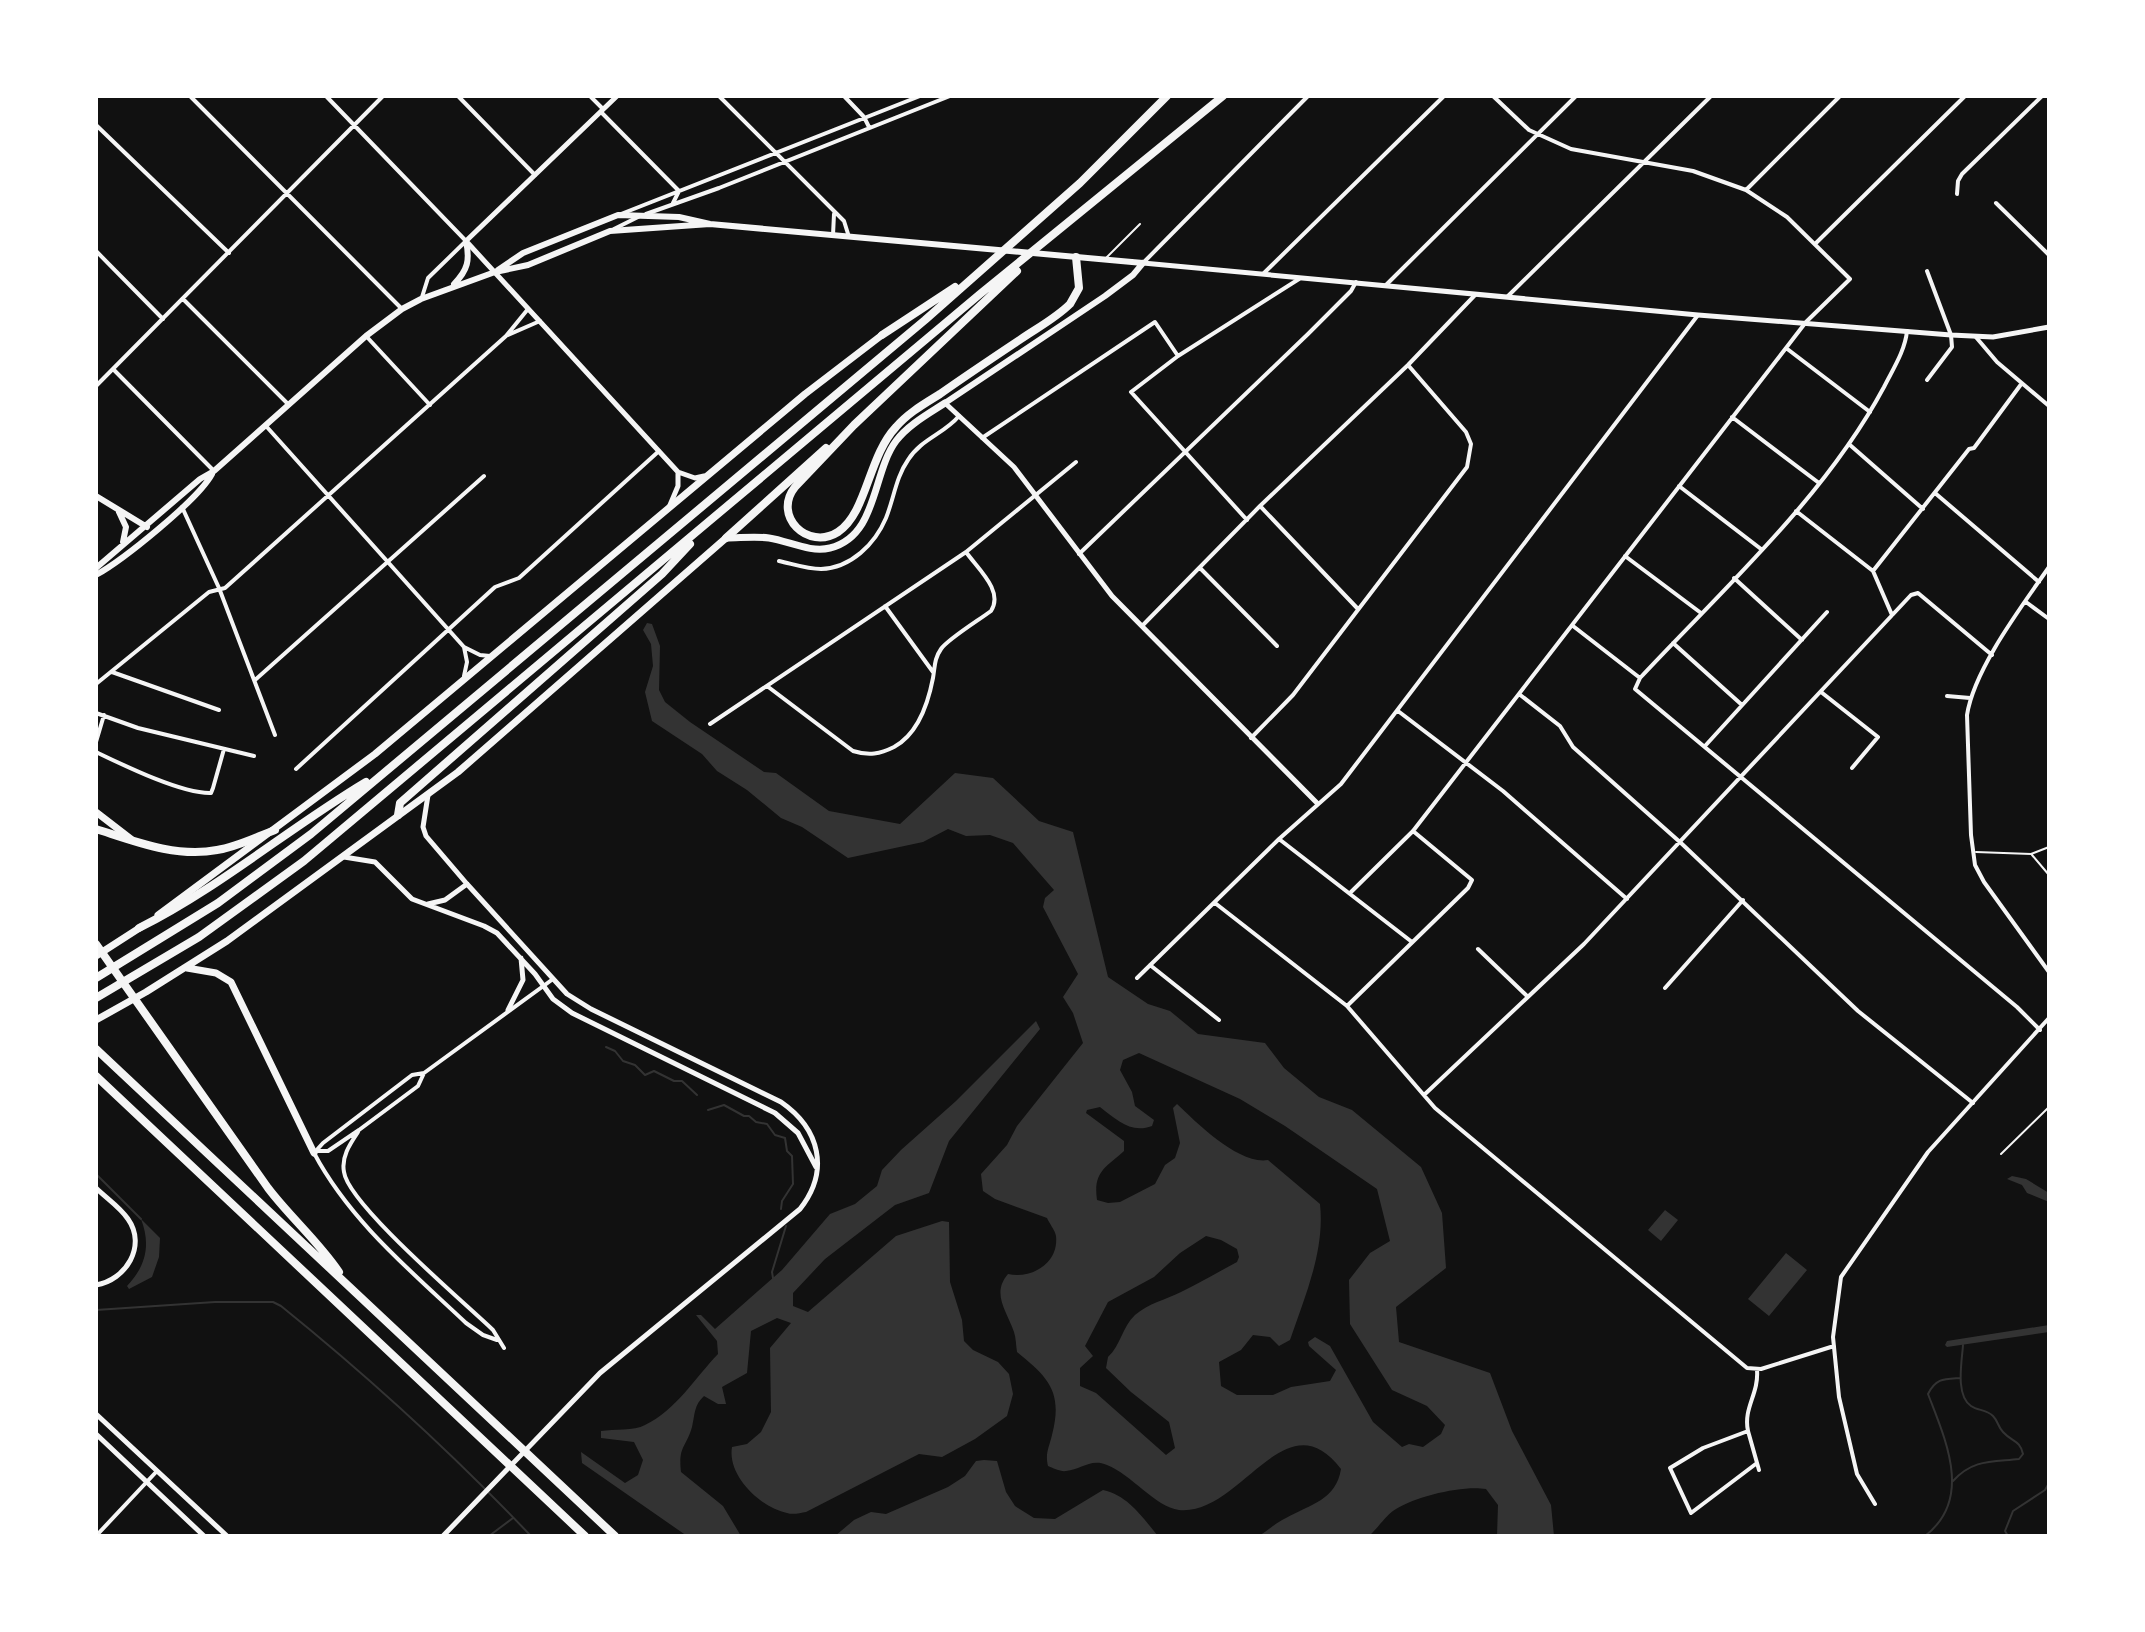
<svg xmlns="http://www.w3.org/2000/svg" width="2145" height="1632" font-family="'Asap Condensed',sans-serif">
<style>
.water{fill:#333;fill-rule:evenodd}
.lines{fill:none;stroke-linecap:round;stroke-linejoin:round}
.stream{stroke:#333;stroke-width:2}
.service{stroke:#f5f5f5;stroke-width:2}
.minor{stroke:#f5f5f5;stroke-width:4}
.tertiary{stroke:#f5f5f5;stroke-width:5}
.secondary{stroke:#f5f5f5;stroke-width:6}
.primary{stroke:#f5f5f5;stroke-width:7}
.motorway{stroke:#f5f5f5;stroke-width:8}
</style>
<rect width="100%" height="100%" fill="#111"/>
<path class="water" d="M647,623L652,624L660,646L659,690L665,702L690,722L764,772L776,773L829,811L900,824L955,773L993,778L1039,821L1073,832L1108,977L1148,1004L1170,1011L1198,1034L1265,1043L1284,1068L1319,1097L1352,1110L1421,1167L1442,1213L1446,1268L1396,1307L1399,1342L1490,1373L1512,1431L1551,1505L1554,1536H1497L1498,1505L1486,1489C1463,1485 1417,1496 1396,1509C1386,1515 1378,1528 1369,1536H1259C1268,1530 1276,1523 1286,1518C1311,1504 1336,1500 1341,1469C1285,1396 1241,1516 1179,1510C1155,1507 1131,1474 1107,1465C1090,1458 1081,1470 1066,1471C1061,1472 1053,1468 1048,1466C1045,1453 1049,1448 1052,1435C1063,1392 1049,1378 1017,1352C1016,1346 1016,1338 1014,1332C1007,1311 991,1294 1008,1274C1031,1279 1059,1264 1056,1236C1055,1230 1049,1223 1047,1218L995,1199L983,1191L981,1174L1007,1145L1017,1126L1083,1043L1073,1013L1063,997L1078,974L1043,907L1045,898L1054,890L1013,843L990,835L966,836L948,829L923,842L848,858L802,827L781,818L747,790L717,771L702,754L652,721L645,692L653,666L651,644L643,630ZM1139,1053L1240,1099L1285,1126L1377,1189L1390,1241L1370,1253L1349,1280L1350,1324L1392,1390L1427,1406L1445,1425L1441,1434L1423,1447L1409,1444L1402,1447L1373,1422L1330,1346L1315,1337L1308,1342L1309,1346L1336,1370L1330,1381L1291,1387L1273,1395H1237L1221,1386L1219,1362L1241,1350L1253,1335L1270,1337L1279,1346L1290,1340C1305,1296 1325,1251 1320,1204L1268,1160C1239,1165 1197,1123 1177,1104L1173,1108L1180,1143L1175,1158L1165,1165L1155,1184L1120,1202L1108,1203L1097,1200C1093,1172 1105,1168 1124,1151V1141L1086,1113L1087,1110L1100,1107C1117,1120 1131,1134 1152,1126L1154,1120L1135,1106L1132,1092L1120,1070L1123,1060ZM1206,1236L1221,1240L1237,1249L1239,1257L1237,1262C1218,1272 1200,1283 1181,1292C1165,1300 1149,1303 1135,1315C1122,1327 1121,1345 1108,1357L1106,1368L1131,1392L1169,1422L1175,1448L1166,1455L1096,1393L1080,1386V1368L1093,1356L1085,1346L1108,1302L1154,1277L1180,1253Z
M1036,1021L1040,1029L949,1141L929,1193L895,1205L825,1259L793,1293V1306L808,1312L896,1236L942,1221L949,1222L950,1282L962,1320L964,1341L973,1350L998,1362L1009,1374L1013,1394L1007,1416L975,1439L942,1457L919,1454L806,1512C800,1513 793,1515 787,1513C761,1508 727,1476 732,1447L747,1444L761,1432L771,1412L770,1348L791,1323L777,1318L751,1331L747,1373L722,1387L726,1404H718L704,1396C694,1405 695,1414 692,1427C686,1448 678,1446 681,1472L723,1506L741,1536H687L582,1463L581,1452L625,1483L638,1475L643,1460L634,1442L601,1438V1431C614,1429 634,1431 645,1425C676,1410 695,1378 718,1354L717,1341L696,1315H701L715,1329L782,1270L830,1214L855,1204L877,1186L882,1170L901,1150L956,1101Z
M2012,1176L2026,1179L2049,1193V1202L2027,1193L2022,1185L2007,1179Z
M1665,1210L1678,1220L1661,1241L1648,1230Z
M141,1219L160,1238L159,1257L152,1277L129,1289L127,1286C146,1266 151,1245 141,1219Z
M1786,1253L1807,1270L1769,1316L1748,1299Z
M2049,1325V1332L1947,1347L1945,1345L1947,1341Z
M984,1460L997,1461L1006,1492L1015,1506L1034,1518L1055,1519L1103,1490C1129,1496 1142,1517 1158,1536H835L854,1520L871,1512L886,1514L948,1487L965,1476L976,1461Z"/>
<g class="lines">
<path class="stream" d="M606,1047L615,1051L623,1061L635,1065L645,1075L654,1071L674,1081H682L697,1095
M708,1110L724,1105L744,1116H749L756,1122L767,1124L775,1135L785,1138L787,1151L792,1156L793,1184L782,1201L781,1209
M96,1174L141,1219
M773,1278L772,1272L786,1226
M96,1310L215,1302H273L281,1306C369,1377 453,1454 531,1536
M1953,1481C1973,1459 1992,1462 2019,1459L2023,1454C2020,1440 2012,1442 2003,1432C1998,1427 1998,1421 1993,1416C1986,1409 1978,1411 1971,1406C1955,1395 1962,1361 1963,1345
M489,1536L513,1518
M1925,1536C1973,1499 1946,1441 1928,1394C1936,1378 1944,1379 1960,1378
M2008,1536L2005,1531L2013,1511L2045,1490L2049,1483"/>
<path class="service" d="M1106,258L1140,224
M1976,852L2031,854L2049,847
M2032,855L2049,875
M2001,1154L2049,1107"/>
<path class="minor" d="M190,96L402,309
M326,96L466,241L428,278L422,297
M458,96L535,175
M590,96L603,109
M719,96L844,221L849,237
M844,96L864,117L869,127
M601,112L679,191L673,203
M96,125L229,253
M1746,190L1840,96
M1957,194L1958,181L1962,174L2042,96
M1996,203L2049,255
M621,214L920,96
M646,214L719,188L950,96
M614,229L638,217
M833,235L834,214
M1816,243L1965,96
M96,251L163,319
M1143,263L1308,96
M1263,274L1444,96
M1386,285L1576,96
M1507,297L1711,96
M183,299L289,405
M1907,331C1905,351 1893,369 1884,387C1825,497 1725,587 1640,678L1635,689L2017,1007L2040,1030
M508,335L540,321
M366,336L430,405
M1975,336L1997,362L2049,406
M1786,348L1870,412
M113,369L214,471
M1927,380L1952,347L1951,335L1927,271
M96,386L383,96
M1732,417L1819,483
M266,426L464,647L480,655L490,656
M982,438L1155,322L1178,356
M1850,445L1923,509
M1679,486L1761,549
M1935,493L2039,582
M1260,506L1358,609
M182,507L219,588L275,735
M1796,511L1873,571L1892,615
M1247,520L1131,392L1178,356L1299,279
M1079,554L1308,334L1351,291L1356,282
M1625,556L1701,613
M779,561C793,564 807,569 821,569C851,568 875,544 886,518C894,498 896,477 908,460C921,439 944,434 959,416
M2049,567C2022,606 1974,669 1967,715L1971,835L1975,865L1984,882L2049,972
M1200,568L1277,646
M1873,571L1969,449L1974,448L2022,383
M1734,578L1802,640
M2026,602L2049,619
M885,606L933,672
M1142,626L1260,506L1408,365L1476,294
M1573,626L1640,678
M1673,643L1742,705
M464,647L467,662L464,676
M112,672L219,710
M255,680L484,476
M96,684L209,592L225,588L506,336L528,309
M767,686L853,751C869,756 880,754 894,747C918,734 928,704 933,678C935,667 934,659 941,649C948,639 979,620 991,611C1004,591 978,569 966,552
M1821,692L1878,737L1852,768
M1519,694L1560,726L1573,747L1681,843L1858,1011L1973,1103
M1947,696L1970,698
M1398,711L1503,791L1627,899
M96,713L138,728L254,756
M710,724L966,552L1076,462
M1251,738L1293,695L1467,467L1471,444L1466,432L1408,365
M96,742L104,715
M1705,746L1827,612
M96,752C123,765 182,794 211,793L213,788L224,749
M296,769L495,587L519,578L659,451
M1279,839L1412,942
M1350,893L1413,831L1786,348L1806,322L1850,279L1787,217L1746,190L1693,171L1571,149L1529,130L1493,96
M1215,903L1347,1006L1435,1108L1747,1368L1761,1369L1834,1346
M1478,949L1527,996
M1150,965L1219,1020
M1137,978L1279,839L1341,784L1698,315
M1665,988L1743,900
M1347,1006L1468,888L1472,880L1413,831
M424,1073L412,1075L323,1143L314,1153C350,1221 411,1271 466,1323L483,1335L497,1340
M1424,1095L1584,944L1911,595L1918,593L1992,655
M358,1132C350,1144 341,1157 344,1172C348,1204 465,1303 493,1330L504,1348
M317,1151H328L359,1130L418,1086L424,1073L553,979
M1748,1431L1759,1470
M1757,1463L1691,1513L1670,1468L1703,1448L1748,1431C1743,1408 1759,1394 1757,1370
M1875,1504L1857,1474L1839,1397L1833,1337L1841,1277L1928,1152L2049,1018
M96,1536L157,1471"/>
<path class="tertiary" d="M617,96L466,241L678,472L695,478L704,476
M1143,263L1698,315L1951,335L1993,337L2049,327
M945,403L1014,467L1112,596L1317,803
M670,505L678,486V472
M428,795L423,827L426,836L467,884L567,994L591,1009L781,1102C820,1129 830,1171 800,1209L600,1373L443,1536
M344,857L375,862L412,899L484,926L497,933L535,974L553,999L572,1013L775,1113L798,1133L816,1167
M428,904L445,900L467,884
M508,1010L523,980L521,958
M96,1188C106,1198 120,1207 128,1219C147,1246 126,1280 96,1285
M96,1414L227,1536
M96,1434L204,1536"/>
<path class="secondary" d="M498,270L523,253L618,215L679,217L710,224L1143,263
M454,284C468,270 470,260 466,241
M945,403L1105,296L1133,275L1143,263
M96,496L147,527
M119,512L126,527L123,542
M96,568L200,479L214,471L366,336L402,309L421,299L495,272L528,265L610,231L710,224
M96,575C123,560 198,500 212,474"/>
<path class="primary" d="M96,812L131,839
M158,915L375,754L805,394L882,335
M96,956L141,927
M187,968L216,973L231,982L314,1153
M96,1020L146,992L227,941L458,772L726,538C740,538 755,536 769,538C789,541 810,553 830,548C878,536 872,473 896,441C908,425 928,414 945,403"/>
<path class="motorway" d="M1017,271L854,425L795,487C772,516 808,551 838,532C867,513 868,457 896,427C908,413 924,404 940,394C967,375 994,357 1021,339C1037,328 1056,318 1070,304L1079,288L1076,257
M882,335L955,287
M726,538L826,448
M398,815L400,803L662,574L690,544
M96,829C134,841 176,858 217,850C237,847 256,837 275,830
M139,928C219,888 289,828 366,782
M96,944L268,1188C290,1217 318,1241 339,1272
M96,978L218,903L311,834L925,320L1080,183L1167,96
M96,998L199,937L304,861L980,294L1223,96
M96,1049L615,1536
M96,1076L585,1536"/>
</g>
<rect width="2145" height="1632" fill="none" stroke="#ffffff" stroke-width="196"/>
</svg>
